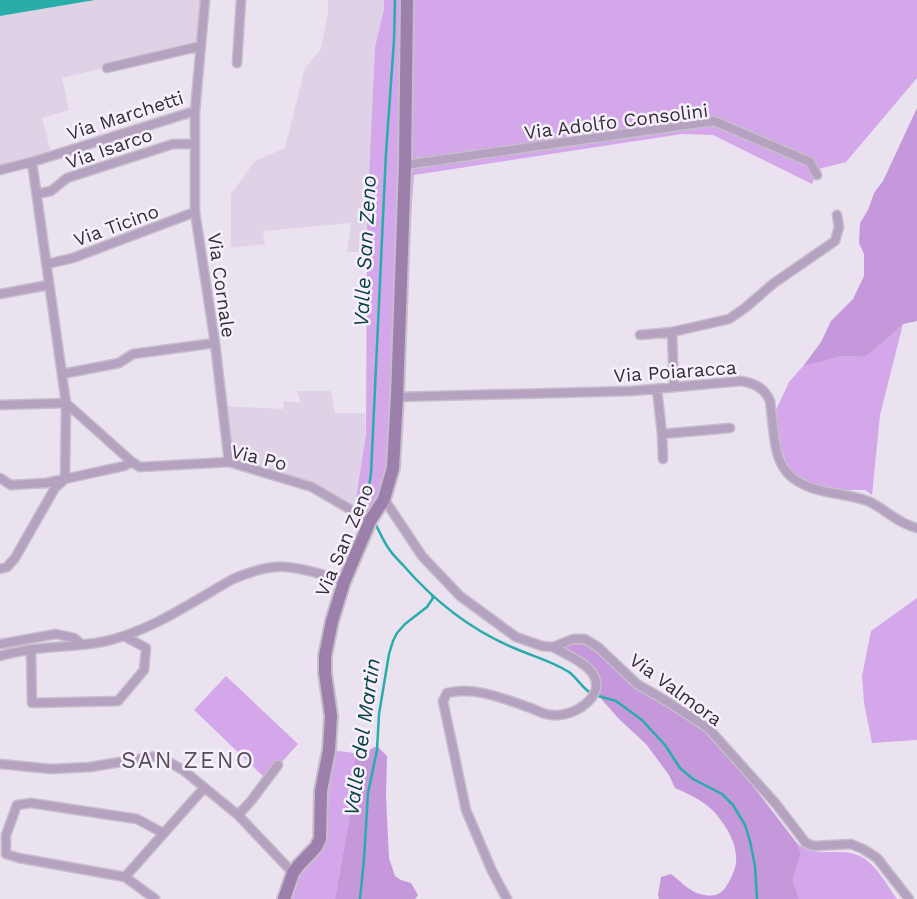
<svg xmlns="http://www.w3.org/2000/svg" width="917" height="899" font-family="'Work Sans',sans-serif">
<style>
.built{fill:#e0d2e6}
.green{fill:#d4a6ea}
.forest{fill:#c597db}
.water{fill:#28adaa}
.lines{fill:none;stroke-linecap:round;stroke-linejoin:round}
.stream{stroke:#28adaa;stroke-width:2.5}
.street-casing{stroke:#c6becb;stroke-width:11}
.secondary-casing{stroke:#c6becb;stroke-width:16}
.street{stroke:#b5a1c0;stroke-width:8}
.secondary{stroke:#9d7fac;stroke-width:12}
.labels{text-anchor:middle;stroke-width:5;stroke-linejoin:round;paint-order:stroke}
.street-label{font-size:19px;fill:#333035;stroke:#f8effd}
.water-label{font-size:21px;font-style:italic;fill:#084240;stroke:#f8effd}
.quarter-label{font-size:23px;letter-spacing:2px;fill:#564f5a;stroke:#f8effd}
</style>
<rect width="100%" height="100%" fill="#ebe2f0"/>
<path class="built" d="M95,0H203L200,45L62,78L69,110L42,118L52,155L0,170V16Z
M328,0H384V9L375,47L367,252H347L351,223L263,231L265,244L231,248V194L255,161L285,148L305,68L321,49L328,11Z
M297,391H331L335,413H365L366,434L354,511L312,487L229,462L223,406L283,409L284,401L301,403Z"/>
<path class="green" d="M384,0H917V78L846,162L819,169L812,184L713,135L682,134L414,175L393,468L370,521L354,511L366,434L367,222L375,47L384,9Z
M903,324L880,415L872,495L865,490H844L812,484L784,471L771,408H777L789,382L805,364L821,362L842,356L865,357L888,338Z
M917,598V740L872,743L864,703L862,676L871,631Z
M226,676L298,744L281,763L277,760L264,777L194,710Z
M329,750L355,753L350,814L335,899H284L316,847Z
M796,842C813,860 840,846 860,856C876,864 887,885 897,899H799L793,880L801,853Z"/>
<path class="forest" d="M917,108V321L903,324L888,338L865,357L842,356L821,362L804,365L821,342L831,321L853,299L864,276V254L859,243L860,223L868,210L874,193L883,181Z
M580,643L595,650L633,687L658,700L711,734L723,747L796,842L801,853L793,880L799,899H659L658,895L661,877L671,874C679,880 688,890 697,893C717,899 722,895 731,878C734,872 737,864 736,857C736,845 729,831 722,822C711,804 693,796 675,788L669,775L646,744L619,719L595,692V678L553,647Z
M377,746L387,756L386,797L389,858L395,876L401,880L411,883L418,895L415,899H335L350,814L355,753L361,754Z"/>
<path class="water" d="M0,0H95L0,16Z"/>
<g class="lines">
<path class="stream" d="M366,503L371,474L386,153L394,40L395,0
M376,525C380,533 384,542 389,549C393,555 398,560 403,565C434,601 471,630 514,648C532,656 552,661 569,672C577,678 582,688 592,694
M595,695L616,701L642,720L665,745L680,768L693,779L722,794L733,805L745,825L750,841L755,866L757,899
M360,899L364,859L368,793L377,750L379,714L389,654L393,641L397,633L405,624L427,607L433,598L432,595"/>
<defs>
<path id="street" d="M237,63L241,0
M107,68L201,46
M195,111V212L215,343L229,462
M32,162L66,403L132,462L140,467L229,462L312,487L370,521
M405,165L714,121L810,162L817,175
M0,170L32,162L195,111L205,0
M37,194L51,191L67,178L173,144H195
M47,264L73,258L195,212
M0,294L48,285
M640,335L672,332
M62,374L119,363L133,354L215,343
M674,387L672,332L729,319L745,308L774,283L835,241L839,227L837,215
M657,389L662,434L730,428
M397,397L632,391L741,381C754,383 765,388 770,401C777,449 770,481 827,492C840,495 857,496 870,502C886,510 899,524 917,528
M0,405L66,403L65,479L46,483L11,485L0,478
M662,434L663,459
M384,499L422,556L460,596L516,637L542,646L553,647L573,639H585L598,647L637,684L668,702L708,728L776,804L806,843L814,846L851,844L863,849L877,858L909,899
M0,569L7,567L15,558L55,488L65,479L124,466L132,462
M0,644L56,634L74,638L81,644
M31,649L32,703L118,701L144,670L146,648L124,636
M0,656C33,646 68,648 102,642C150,632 190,603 233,579C245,574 261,568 275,567C293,565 327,575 344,582
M0,764L51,769L90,767L158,756L183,770L238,815L293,873
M238,815L251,801L278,765
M125,877L204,788
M155,899L125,877L19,858L6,854V835L17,805L31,803L137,819L163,833
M507,899L492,871L466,810L443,701L447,693C475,686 504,699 531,708C537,711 545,715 552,715C572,718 607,697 593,674C585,662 565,654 553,647"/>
<path id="secondary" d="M284,899L293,873L298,866L316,847L320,839L321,791L329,750L331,716L325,673V656L332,621L344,582L370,521L384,499L393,468L397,397L405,165L407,0"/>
</defs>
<use href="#street" class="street-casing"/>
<use href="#secondary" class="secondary-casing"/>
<use href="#street" class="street"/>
<use href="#secondary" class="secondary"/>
</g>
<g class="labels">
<g class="street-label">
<text transform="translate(125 115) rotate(-18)" y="7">Via Marchetti</text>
<text transform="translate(616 121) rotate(-7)" y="7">Via Adolfo Consolini</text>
<text transform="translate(109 148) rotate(-19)" y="7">Via Isarco</text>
<text transform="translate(116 225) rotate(-20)" y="7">Via Ticino</text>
<text transform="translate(222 285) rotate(82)" y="7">Via Cornale</text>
<text transform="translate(675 371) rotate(-4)" y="7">Via Poiaracca</text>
<text transform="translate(259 457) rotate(14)" y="7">Via Po</text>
<text transform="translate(344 540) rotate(-67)" y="7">Via San Zeno</text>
<text transform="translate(676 689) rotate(36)" y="7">Via Valmora</text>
</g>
<g class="water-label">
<text transform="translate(365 251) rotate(-87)" y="7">Valle San Zeno</text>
<text transform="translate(362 737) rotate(-82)" y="7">Valle del Martin</text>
</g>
<g class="quarter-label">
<text x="188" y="768">SAN ZENO</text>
</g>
</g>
</svg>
